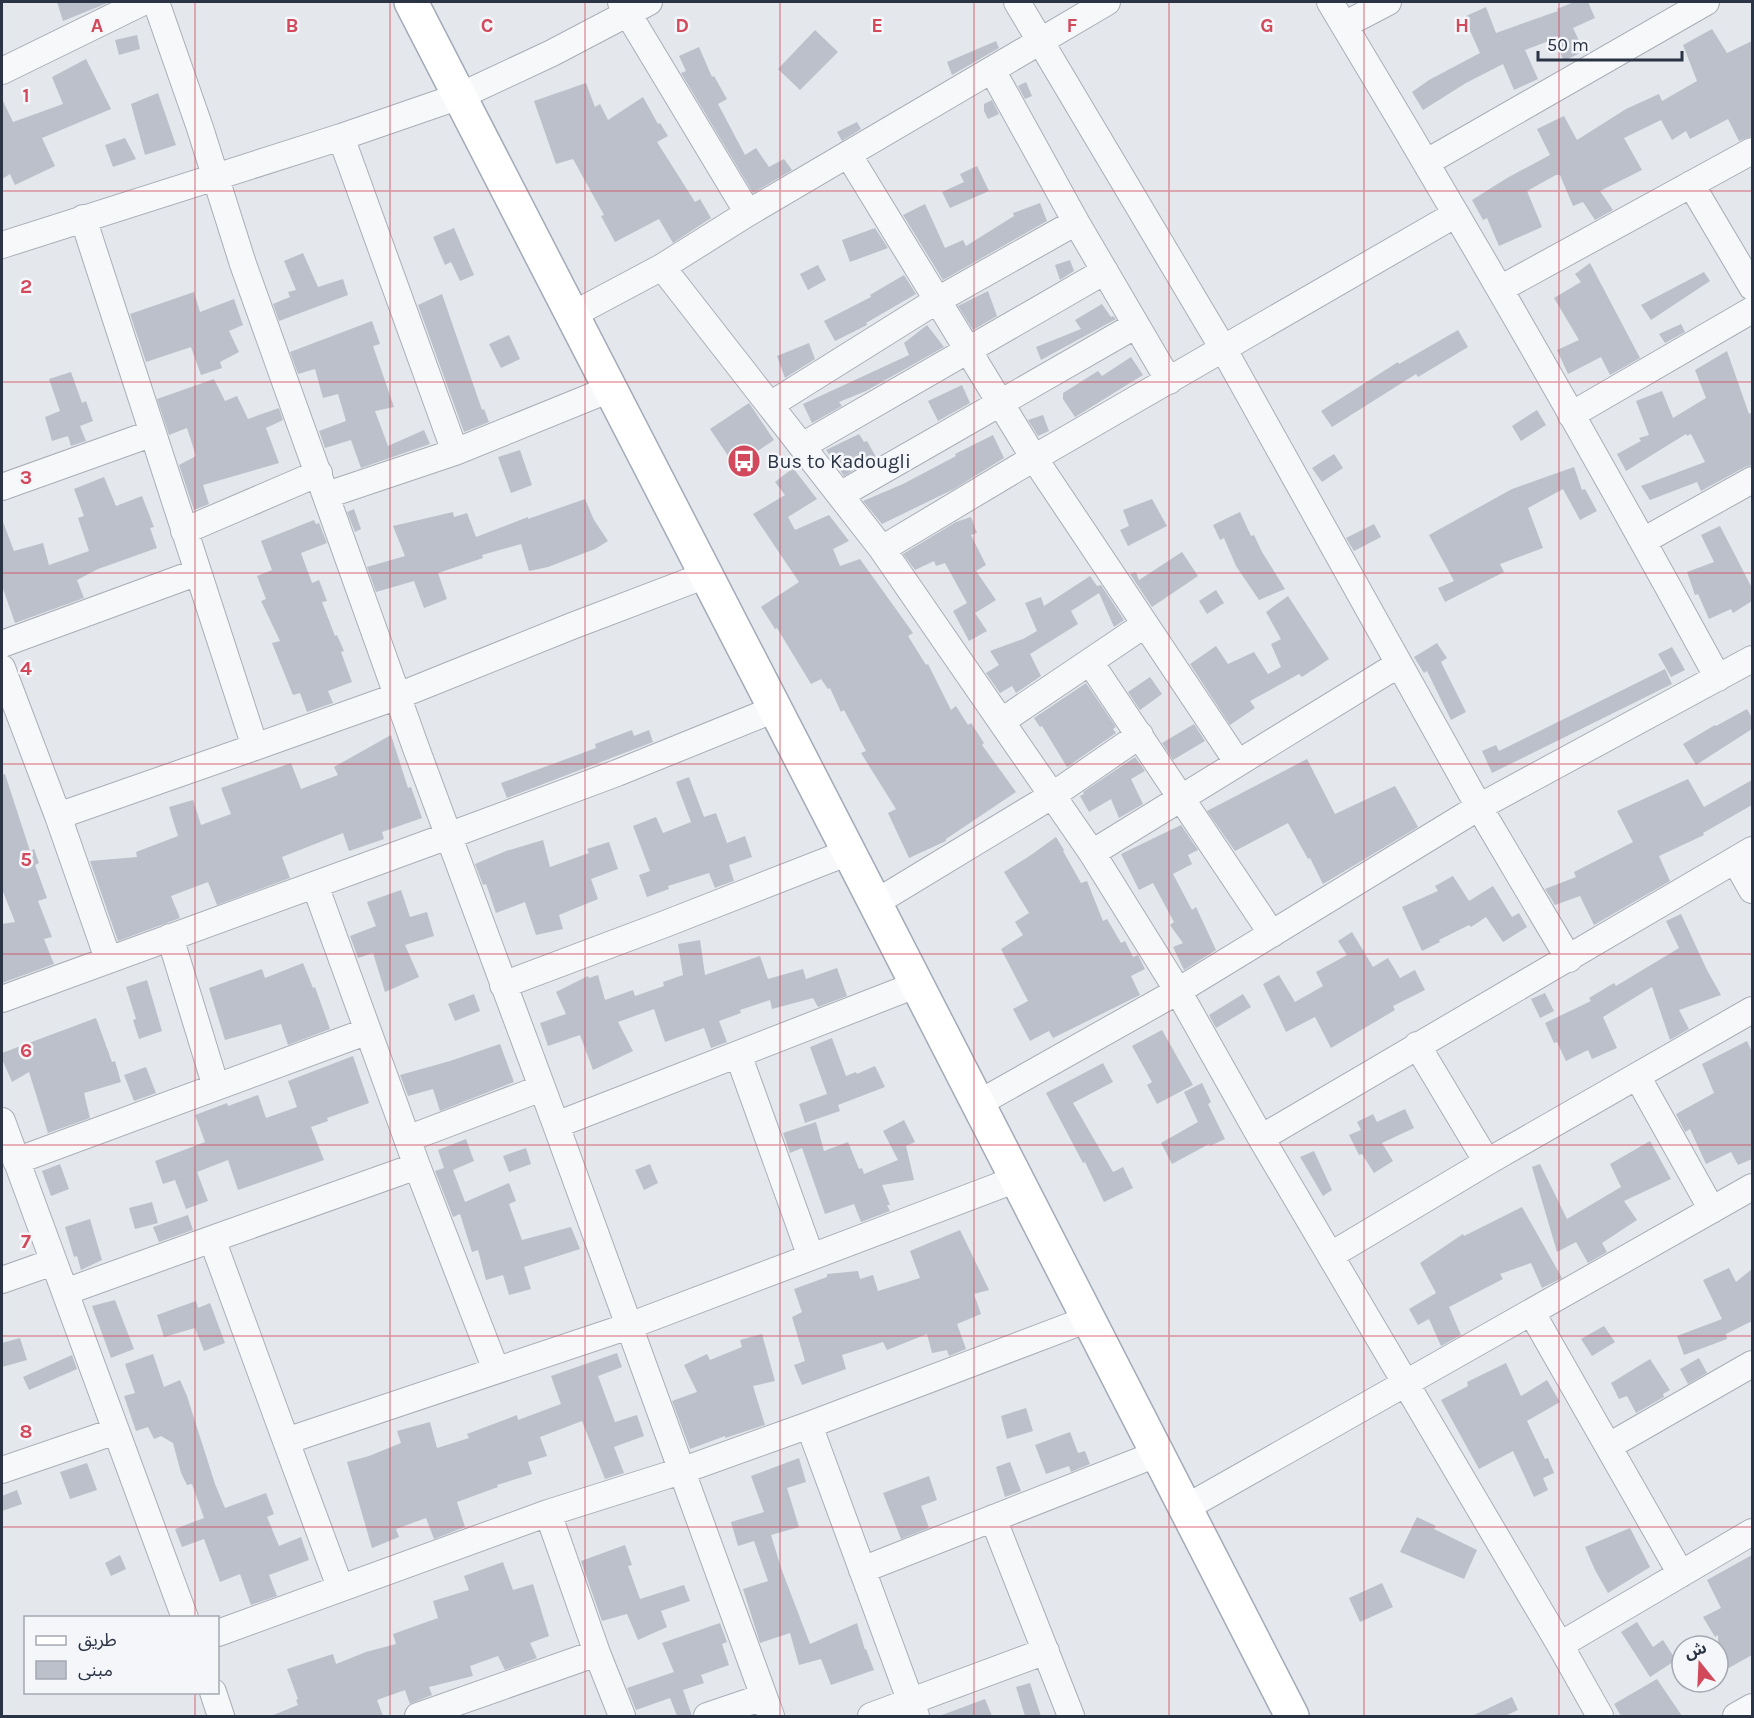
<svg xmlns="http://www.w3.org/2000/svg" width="1754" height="1718" font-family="Karla,'Noto Sans Arabic',sans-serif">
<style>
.building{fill:#bbc0ca}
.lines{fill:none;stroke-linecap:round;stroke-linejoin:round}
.minor-casing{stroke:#a9aeb7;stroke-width:28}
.major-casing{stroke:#a3abb8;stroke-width:36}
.minor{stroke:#f7f8fa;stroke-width:26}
.major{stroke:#fff;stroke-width:33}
.grid{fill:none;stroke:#d1495b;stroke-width:1.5;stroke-opacity:0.55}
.labels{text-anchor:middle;stroke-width:5;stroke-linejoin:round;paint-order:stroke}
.poi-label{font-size:20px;fill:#2b3445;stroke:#f4f6f9;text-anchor:start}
.grid-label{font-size:20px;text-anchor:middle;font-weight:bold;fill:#d1495b;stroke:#f4f6f9;stroke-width:5;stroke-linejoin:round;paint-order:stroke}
</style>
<rect width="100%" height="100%" fill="#e4e7ec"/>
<path class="building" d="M57,2H110L63,21Z
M1574,2H1588L1595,18L1573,28L1584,51L1564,61L1554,39L1525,50L1538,79L1514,90L1503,64L1466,83L1423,110L1412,92L1429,80L1480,53L1464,17L1486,7L1496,33L1558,11L1557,9Z
M1712,29L1727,53L1752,41V136L1739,141L1728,119L1690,139L1686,131L1672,140L1661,120L1624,138L1642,170L1600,191L1613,210L1595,220L1583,202L1573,206L1560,175H1556L1527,191L1542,227L1499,246L1487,218L1483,220L1472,200L1507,178L1550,155L1537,129L1564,116L1577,140L1626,109L1659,94L1662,101L1697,81L1683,45Z
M815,30L838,52L800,90L778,69Z
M137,35L140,49L119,55L115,40Z
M996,41L999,48L952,75L947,62Z
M699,47L712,77L714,76L727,99L718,104L745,155L756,148L769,167L784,159L792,170L753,193L681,73L686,71L679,56Z
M86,59L111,109L42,138L55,166L15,185L10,174L2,179V99L13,122L63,104L52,77Z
M1026,82L1032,96L1025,99L1018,86Z
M586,83L595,107L600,104L608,120L643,97L658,124L660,123L668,136L657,142L695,202L700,199L711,218L673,243L659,219L615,242L601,216L604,215L573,159L556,164L534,101Z
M158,93L176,145L145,155L131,104Z
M992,100L999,114L988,119L984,111V104Z
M857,122L861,129L842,141L837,132Z
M125,138L136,159L113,167L105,145Z
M977,166L989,191L950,208L942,192L964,182L960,174Z
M1040,203L1047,221L943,280L903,215L925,204L945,248L963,240L966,246L1014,216L1013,213Z
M454,228L474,275L460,281L451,262L445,265L433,237Z
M875,228L888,248L850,262L842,240Z
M303,253L318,287L343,279L348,295L279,321L273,304L290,297L288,292L296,290L284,261Z
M1070,260L1074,271L1060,280L1055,265Z
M1590,263L1640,358L1610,375L1601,357L1568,374L1557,350L1579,340L1554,298L1581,282L1575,274Z
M818,265L826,280L808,290L800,274Z
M1704,272L1710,281L1651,320L1641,305Z
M904,275L916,294L866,323L867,325L835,341L824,321L871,297L870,295Z
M988,291L997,316L973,330L958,306Z
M194,292L200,312L234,299L243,325L229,331L239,352L220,362L222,368L201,375L191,347L146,362L130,314Z
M442,294L482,410L484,409L489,422L464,432L418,305Z
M1102,304L1111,317L1113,316L1116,319L1041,360L1036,347L1081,329L1075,320Z
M372,321L380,344L373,346L394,407L375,411L388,446L424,430L430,444L361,468L351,440L325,448L319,431L346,421L338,394L323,398L315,369L298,374L290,352Z
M1681,324L1685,332L1665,343L1659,334Z
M927,325L944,347L866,391L839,402L842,406L812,423L803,404L909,355L904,343Z
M1458,330L1468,347L1418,377L1416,374L1332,427L1321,411L1398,362L1399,364Z
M509,335L520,359L501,368L489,344Z
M809,343L815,359L785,378L777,356Z
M1727,351L1749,414L1752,412V465L1745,467L1701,491L1697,482L1650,500L1641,486L1705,462L1691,434L1687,436L1686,434L1626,471L1617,454L1641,441L1639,438L1649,435L1636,401L1662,391L1673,418L1706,398L1695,370Z
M1131,357L1143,375L1075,417L1063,399V393L1098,371L1102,376Z
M71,372L82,403L86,401L93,421L80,426L86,441L71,446L68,436L52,441L45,417L60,411L49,379Z
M214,379L225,401L237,396L248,419L279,408L283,420L266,428L279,463L203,485L209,504L194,510L179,465L196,456L187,428L169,435L157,399Z
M962,385L970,403L938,421L928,401Z
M749,403L774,440L735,466L710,429Z
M1537,410L1546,425L1521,441L1512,426Z
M1043,415L1049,431L1038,436L1028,420Z
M859,434L864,442L867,441L876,457L844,476L826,450Z
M993,435L1004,458L954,489L882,524L863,501L903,484L956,456L955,454Z
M520,450L532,485L511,493L498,457Z
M1334,454L1343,468L1322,482L1312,468Z
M1574,467L1582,490L1585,489L1597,511L1580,520L1563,489L1528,508L1543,548L1500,564L1504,572L1445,602L1438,588L1454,581L1429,535L1512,489Z
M793,468L817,499L788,517L795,530L829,515L849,541L833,549L840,566L860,559L913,633L908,636L926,665L928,664L951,710L956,706L968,725L971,723L984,743L982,745L1016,792L946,839V841L909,858L888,813L896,809L861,753L866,751L844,710L841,712L830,688L828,689L821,679L811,684L777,628L775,629L761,607L799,582L753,514L785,495L775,482Z
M104,477L116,506L142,496L154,527L150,528L157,548L98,569L77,580L84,598L15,623L2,586V523L3,522L14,551L43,543L49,565L89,551L78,518L84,516L74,489Z
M585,499L594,520L608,541L595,549L548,567L529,571L521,544L482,555L483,558L438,573L447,599L424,608L414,581L376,592L367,567L405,556L393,526L453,512L454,517L467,513L476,537L528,517V519Z
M1152,499L1167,526L1128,546L1120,530L1129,526L1123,510Z
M354,509L361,529L355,532L347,512Z
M1240,512L1251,536L1254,535L1262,552L1285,589L1259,600L1236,566L1224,538L1220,540L1213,525Z
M971,517L977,533L971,535L986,565L976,571L996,600L975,613L987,631L969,641L953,611L967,603L945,563L936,566L934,561L915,570L903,554L956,522Z
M314,520L316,524L319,523L327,543L301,553L312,583L319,580L327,601L322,602L335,636L337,635L344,651L341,652L352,682L328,691L333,703L307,712L300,693L293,695L272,643L280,641L261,601L266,599L257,576L272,570L261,541Z
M1374,524L1381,537L1354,551L1346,538Z
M1720,526L1752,588V601L1733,613L1731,609L1709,619L1698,594L1695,595L1687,572L1714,562L1701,535Z
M1182,552L1198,576L1152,607L1130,574L1136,572L1139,580Z
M1090,576L1097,586L1101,585L1124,620L1114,627L1099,593L1071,611L1078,624L1030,654L1041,676L1016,693L1012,686L1000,693L986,673L999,665L990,651L1023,639L1037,631L1025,603L1041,597L1044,606Z
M1216,590L1224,603L1207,614L1199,601Z
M1288,596L1329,659L1302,677L1299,674L1250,701L1255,708L1230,725L1190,664L1216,646L1228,664L1254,652L1268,674L1281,667L1271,644L1281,639L1266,612Z
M1437,643L1447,658L1441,662L1466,712L1451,720L1427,671L1424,673L1414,657Z
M1672,647L1685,670L1671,677L1658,654Z
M1665,669L1672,684L1492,773L1482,751L1496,745L1499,751Z
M1150,677L1162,694L1140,710L1128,692Z
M1086,683L1116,727L1113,729L1116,733L1067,767L1042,726L1040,727L1034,718Z
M1747,709L1752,718V729L1696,765L1683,744L1715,725L1716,726Z
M1194,724L1205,741L1173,760L1162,743Z
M632,730L634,736L649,730L653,742L507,798L501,783L596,748L595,744Z
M391,735L408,788L411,787L422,818L382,832L384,839L349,851L343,833L282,857L290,878L217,905L208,882L171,896L180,918L118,941L90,861L137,857L136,852L178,836L169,807L193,800L201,825L231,814L221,788L291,763L301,789L338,775L334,767Z
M1135,757L1145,771L1131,779L1143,804L1119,818L1111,799L1089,812L1080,796L1084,794L1083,792Z
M1307,759L1335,814L1395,786L1418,827L1323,884L1310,858L1308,859L1288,823L1235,851L1207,811Z
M5,774L30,851L34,849L39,863L35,865L47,898L38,901L52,937L44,939L54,964L2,983V924L15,922L2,889V775Z
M689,777L704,817L716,813L727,843L745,836L752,857L729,865L734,881L717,887L715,888L709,873L668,886L669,889L647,897L639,875L650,871L633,826L656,817L663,833L691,822L676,782Z
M1688,779L1704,807L1752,780V805L1703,833L1704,835L1659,856L1670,881L1594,925L1580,896L1555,905L1545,889L1576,877L1574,872L1633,842L1617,811Z
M1181,825L1198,850L1188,855L1192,864L1173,874L1192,910L1196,907L1216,950L1184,970L1173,947L1183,943L1170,925L1174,922L1153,883L1139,890L1121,854Z
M1056,837L1064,850L1063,851L1081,883L1087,881L1103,921L1107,919L1121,943L1125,941L1133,957L1138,955L1145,969L1131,976L1140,995L1053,1038L1049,1031L1030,1041L1013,1009L1028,1001L1001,949L1023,935L1015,922L1029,913L1004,872L1031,855Z
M543,840L550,867L589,853L587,849L609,842L618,869L591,879L598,899L559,915L563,929L536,935L525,902L496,913L486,884L483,885L475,864L506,851Z
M1453,876L1469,901L1493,886L1512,917L1519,913L1527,927L1503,942L1486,917L1471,927L1469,925L1439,940L1440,942L1422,951L1402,907L1438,891L1435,886Z
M401,890L410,917L427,912L434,936L405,945L419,977L385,992L373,953L358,958L350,936L376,926L367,902Z
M1681,914L1707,970L1721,995L1679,1010L1689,1029L1670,1040L1652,987L1603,1017L1617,1048L1592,1059L1588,1050L1566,1061L1557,1042L1554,1043L1545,1023L1591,1001L1589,998L1614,983L1616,986L1679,948L1666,921Z
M1352,932L1373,967L1388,958L1400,978L1415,970L1425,990L1393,1006L1395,1010L1331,1048L1315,1017L1286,1032L1263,984L1279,975L1295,1002L1323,986L1316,972L1347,955L1338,941Z
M700,940L705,975L760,956L768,979L803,969L806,979L837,968L847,996L818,1007L813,998L772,1009L770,1000L740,1010L741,1013L719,1021L727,1042L711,1048L704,1028L665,1042L654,1009L618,1022L633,1051L593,1070L580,1035L548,1046L540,1023L566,1014L556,992L588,976L589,978L598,975L605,1000L633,990L635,996L664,986L663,982L683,975L678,944Z
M303,963L313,988L315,987L330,1029L288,1045L281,1024L225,1040L209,988L262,969L265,978Z
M147,980L162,1031L139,1039L133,1020L136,1019L126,987Z
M1545,993L1554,1011L1540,1018L1531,999Z
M474,994L480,1011L455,1021L448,1004Z
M1243,994L1251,1007L1216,1028L1209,1015Z
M96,1018L112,1062L115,1061L121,1082L84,1093L90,1118L48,1133L29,1072L12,1082L2,1059V1053Z
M1162,1030L1193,1085L1157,1104L1147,1085L1152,1082L1132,1046Z
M832,1038L846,1076L856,1072L857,1074L875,1066L885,1087L838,1105L840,1111L805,1123L799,1104L827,1094L810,1047Z
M1747,1041L1752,1052V1159L1738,1165L1731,1152L1706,1164L1690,1129L1685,1132L1676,1114L1714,1093L1702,1064Z
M500,1044L514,1082L440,1111L433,1089L408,1096L400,1075L450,1061Z
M353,1056L369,1103L327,1118L328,1121L311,1127L324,1160L238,1190L228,1160L197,1172L208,1201L186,1209L175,1180L163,1184L155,1161L205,1142L195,1115L227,1103L228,1106L258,1095L266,1118L297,1107L288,1081Z
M1103,1063L1113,1082L1073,1103L1113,1172L1123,1167L1133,1188L1104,1202L1085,1162L1083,1163L1046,1093Z
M146,1067L156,1093L134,1101L124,1075Z
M1202,1083L1211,1102L1208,1104L1225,1139L1210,1146L1209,1144L1172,1164L1161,1143L1198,1122L1184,1092Z
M1405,1109L1414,1128L1382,1143L1393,1161L1374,1173L1362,1154L1359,1155L1349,1135L1361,1130L1357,1122L1373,1114L1377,1122Z
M904,1120L915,1142L906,1146L914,1180L882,1185L890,1205H887L890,1211L861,1222L854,1204L825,1214L802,1148L790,1153L783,1133L816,1122L824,1151L848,1142L859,1169L862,1168L864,1174L898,1160L883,1131Z
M466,1139L474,1161L453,1170L465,1202L509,1183L516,1201L509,1204L522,1240L571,1227L580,1249L524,1267L531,1289L509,1295L503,1275L486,1280L478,1250L472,1252L460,1214L453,1217L435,1171L444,1168L438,1150Z
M1650,1141L1671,1179L1624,1201L1637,1220L1602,1243L1607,1252L1588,1263L1576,1242L1557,1252L1532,1167L1540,1164L1567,1219L1621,1187L1610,1164Z
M526,1148L531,1164L509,1172L503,1156Z
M1314,1151L1332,1190L1323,1196L1300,1157Z
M60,1164L69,1189L51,1196L42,1171Z
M650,1164L658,1183L644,1190L635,1170Z
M152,1202L158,1223L135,1229L129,1208Z
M1522,1207L1562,1278L1542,1288L1531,1263L1500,1274L1503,1279L1449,1307L1461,1335L1441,1346L1429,1319L1418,1325L1409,1309L1436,1293L1420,1263L1463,1234L1464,1236Z
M188,1215L193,1230L159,1242L153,1227Z
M90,1219L102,1260L81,1270L77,1256L74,1257L65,1227Z
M960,1230L989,1290L974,1294L981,1314L957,1324L966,1349L949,1356L947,1350L932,1353L927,1334L887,1350L883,1342L842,1355L846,1369L802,1385L794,1365L805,1361L792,1317L802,1312L794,1289L827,1277V1274L858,1271L860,1279L873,1275L878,1291L920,1278L910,1251Z
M1729,1268L1736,1282L1752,1269V1321L1726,1334L1727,1339L1684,1355L1677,1336L1722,1319L1703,1280Z
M115,1300L134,1349L111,1358L92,1306Z
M196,1301L198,1308L210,1303L225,1343L204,1351L195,1328L164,1337L157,1315Z
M1604,1326L1615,1342L1592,1356L1581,1339Z
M762,1334L775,1381L753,1386L765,1425L725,1438V1436L690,1449L672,1401L697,1392L684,1365L707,1354L710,1360L742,1347L740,1340Z
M20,1338L27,1360L2,1367V1343Z
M617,1353L622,1367L598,1376L615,1422L637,1415L644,1436L614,1447L624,1473L605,1479L582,1421L540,1437L547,1456L528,1462L532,1474L497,1485L498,1487L457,1502L465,1527L434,1539L426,1518L396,1529L399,1537L372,1548L347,1462L369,1456L401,1443L397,1431L430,1422L437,1448L469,1438L467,1434L517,1415L518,1420L561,1404L551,1376Z
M153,1354L164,1387L180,1380L187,1396L215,1484L225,1508L266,1493L274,1514L267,1517L279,1546L301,1537L309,1560L269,1575L277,1596L251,1605L240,1574L220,1582L204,1539L182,1547L175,1529L204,1518L192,1484L187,1485L181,1473L173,1443L161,1436L154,1439L148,1427L136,1431L124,1396L135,1393L125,1364Z
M72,1355L77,1369L29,1390L23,1377Z
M1699,1358L1707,1373L1688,1384L1680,1369Z
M1650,1359L1670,1390L1663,1394L1664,1397L1636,1413L1627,1396L1619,1399L1611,1383Z
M1506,1363L1521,1396L1547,1380L1560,1402L1527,1421L1545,1459L1548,1458L1554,1473L1543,1478L1548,1490L1534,1497L1513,1451L1479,1469L1441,1400L1468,1386L1467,1382Z
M1026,1408L1033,1431L1007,1439L1001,1416Z
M1070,1432L1078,1453L1085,1451L1090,1464L1071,1472L1069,1466L1046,1474L1035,1445Z
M799,1458L806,1482L787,1488L799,1527L771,1535L781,1568L810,1644L857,1623L865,1650L866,1649L874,1670L831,1685L821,1659L799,1665L790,1633L760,1643L743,1589L768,1581L754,1541L738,1546L731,1522L764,1512L751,1476Z
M1010,1462L1021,1491L1005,1497L996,1467Z
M87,1463L97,1490L70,1499L60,1472Z
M929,1476L937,1500L921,1506L929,1528L901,1539L883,1493Z
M17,1490L22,1504L2,1511V1496Z
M1417,1517L1436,1526L1434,1529L1477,1550L1464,1579L1400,1552Z
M1630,1528L1650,1567L1608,1593L1595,1570L1585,1547Z
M625,1545L632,1565L628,1566L640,1599L684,1585L690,1601L661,1611L667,1627L638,1640L627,1614L602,1621L581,1561Z
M120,1555L126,1569L111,1576L105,1563Z
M1752,1555V1655L1718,1674V1635L1715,1637L1703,1617L1721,1608L1707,1580Z
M503,1562L513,1590L533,1584L549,1636L530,1643L537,1658L505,1670L498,1656L470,1666L473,1676L429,1687L432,1695L410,1704L405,1690L377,1700L383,1716H271L298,1705L296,1700L298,1699L287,1669L333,1654L336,1664L366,1652L396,1644L393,1634L438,1618L433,1601L469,1590L464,1576Z
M1382,1583L1393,1607L1360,1622L1349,1598Z
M1637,1622L1653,1647L1663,1640L1676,1660L1650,1677L1621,1632Z
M720,1623L727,1642L722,1644L729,1665L701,1675L704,1683L683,1690L692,1716H677L670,1698L636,1710L627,1688L674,1672L662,1643Z
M1657,1679L1682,1716H1621L1614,1704Z
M1030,1683L1041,1716H1025L1016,1687Z
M1512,1697L1518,1710L1505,1716H1472Z
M985,1699L992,1716H942V1715Z"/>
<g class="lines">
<defs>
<path id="minor" d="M156,2L200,128L243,264L416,748L556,1125L771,1716
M621,2L748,213
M1017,2L1224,350L1479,807L1569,959
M1330,2C1464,224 1594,450 1718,678
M1344,25L1388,2
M992,70L1076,222L1169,381
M2,71L143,2
M341,137L455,452
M848,154L1034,458L1238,763
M1427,162L1706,2
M1691,184L1752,287
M83,218L255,747L398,696L572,626L706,575
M2,245L341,137L460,96L552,53L649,2
M662,267L882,549L1092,853L1178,991L1261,1138L1560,1645L1600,1716
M1500,289L1752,151
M572,315L662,267L748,213L1107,2
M770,405L936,301L1076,222
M1571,415L1752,310
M802,446L1105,271
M2,487L153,433
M327,495L455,452L610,389
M840,495L1136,325
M184,531L319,473
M1643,541L1752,480
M882,549L1034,458L1456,214
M2,644L198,572
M1090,662L1272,934
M2,668L58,816L108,959
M1002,721L1144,625
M58,816L255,747
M1092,853L1399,664
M1735,860L1752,890
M315,885L417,1166
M875,903L1053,795L1140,735
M170,937L216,1087
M503,985L665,924L849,852
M2,999L448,836L617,773L775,709
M1417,1045L1487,1162
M738,1054L811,1257
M1637,1076L1712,1210
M979,1103L1178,991L1479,807L1752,659
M2,1121L185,1618
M556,1125L918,984
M1261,1138L1752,850
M407,1139L542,1088
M16,1161L368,1031
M212,1239L417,1166L496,1370
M1331,1255L1487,1162L1752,1010
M2,1280L53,1262
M65,1292L212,1239L286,1441
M1532,1313L1681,1574
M809,1425L916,1716
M1609,1446L1752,1364
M2,1470L116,1431
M1187,1507L1752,1187
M548,1513L597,1653L622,1716
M993,1518L1071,1716
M862,1570L1159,1453
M340,1587L286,1441L629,1326L1017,1179
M218,1633L548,1513L681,1471L809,1425L1091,1318
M1560,1645L1752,1532
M213,1692L221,1716
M418,1716L597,1653
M707,1716L763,1697
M871,1716L1046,1651
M1736,1716L1752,1707"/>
<path id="major" d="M411,2C702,575 1003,1142 1292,1716"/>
</defs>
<use href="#minor" class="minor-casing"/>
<use href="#major" class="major-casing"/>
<use href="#minor" class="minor"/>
<use href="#major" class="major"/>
</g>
<path class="grid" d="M195,2V1618M390,2V1716M585,2V1716M780,2V1716M974,2V1716M1169,2V1716M1364,2V1716M1559,2V1716M2,191H1752M2,382H1752M2,573H1752M2,764H1752M2,954H1752M2,1145H1752M2,1336H1752M2,1527H1752M195,1692V1716"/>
<defs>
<symbol id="bus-disc" viewBox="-11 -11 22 22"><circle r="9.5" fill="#d1495b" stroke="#f4f6f9"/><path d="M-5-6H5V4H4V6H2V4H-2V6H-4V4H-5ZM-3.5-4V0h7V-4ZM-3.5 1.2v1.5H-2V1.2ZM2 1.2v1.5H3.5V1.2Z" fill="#fff"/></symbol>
</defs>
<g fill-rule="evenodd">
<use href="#bus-disc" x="725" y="442" width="38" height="38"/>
</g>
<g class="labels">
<g class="poi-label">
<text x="767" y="468">Bus to Kadougli</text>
</g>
</g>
<g class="grid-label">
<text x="97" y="32">A</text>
<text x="292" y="32">B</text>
<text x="487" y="32">C</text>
<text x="682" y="32">D</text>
<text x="877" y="32">E</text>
<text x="1072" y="32">F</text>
<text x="1267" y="32">G</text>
<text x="1462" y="32">H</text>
<text x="26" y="102">1</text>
<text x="26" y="293">2</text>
<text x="26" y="484">3</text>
<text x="26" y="675">4</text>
<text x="26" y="866">5</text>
<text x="26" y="1057">6</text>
<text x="26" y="1248">7</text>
<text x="26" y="1438">8</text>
</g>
<rect width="1754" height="1718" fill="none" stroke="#2b3445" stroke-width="6"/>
<rect x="24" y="1616" width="195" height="78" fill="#f4f6f9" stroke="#a4a8b1" stroke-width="1.5"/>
<rect x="36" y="1636" width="30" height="9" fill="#ffffff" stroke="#a4a8b1" stroke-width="1.5"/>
<text x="78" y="1646" font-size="18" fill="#2b3445">طريق</text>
<rect x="36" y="1661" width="30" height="18" fill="#bbc0ca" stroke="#a4a8b1" stroke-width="1.5"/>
<text x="78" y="1676" font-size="18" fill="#2b3445">مبنى</text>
<g transform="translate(1700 1664) rotate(342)"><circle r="28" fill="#f4f6f9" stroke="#a4a8b1" stroke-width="1.5"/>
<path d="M0-4.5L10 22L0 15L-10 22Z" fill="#d1495b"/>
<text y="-9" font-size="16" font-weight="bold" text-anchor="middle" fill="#2b3445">ش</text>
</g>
<path d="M1538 51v9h144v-9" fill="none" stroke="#2b3445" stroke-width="3"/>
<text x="1547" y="51" font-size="18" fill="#2b3445" stroke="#f4f6f9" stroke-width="4.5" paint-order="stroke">50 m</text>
</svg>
